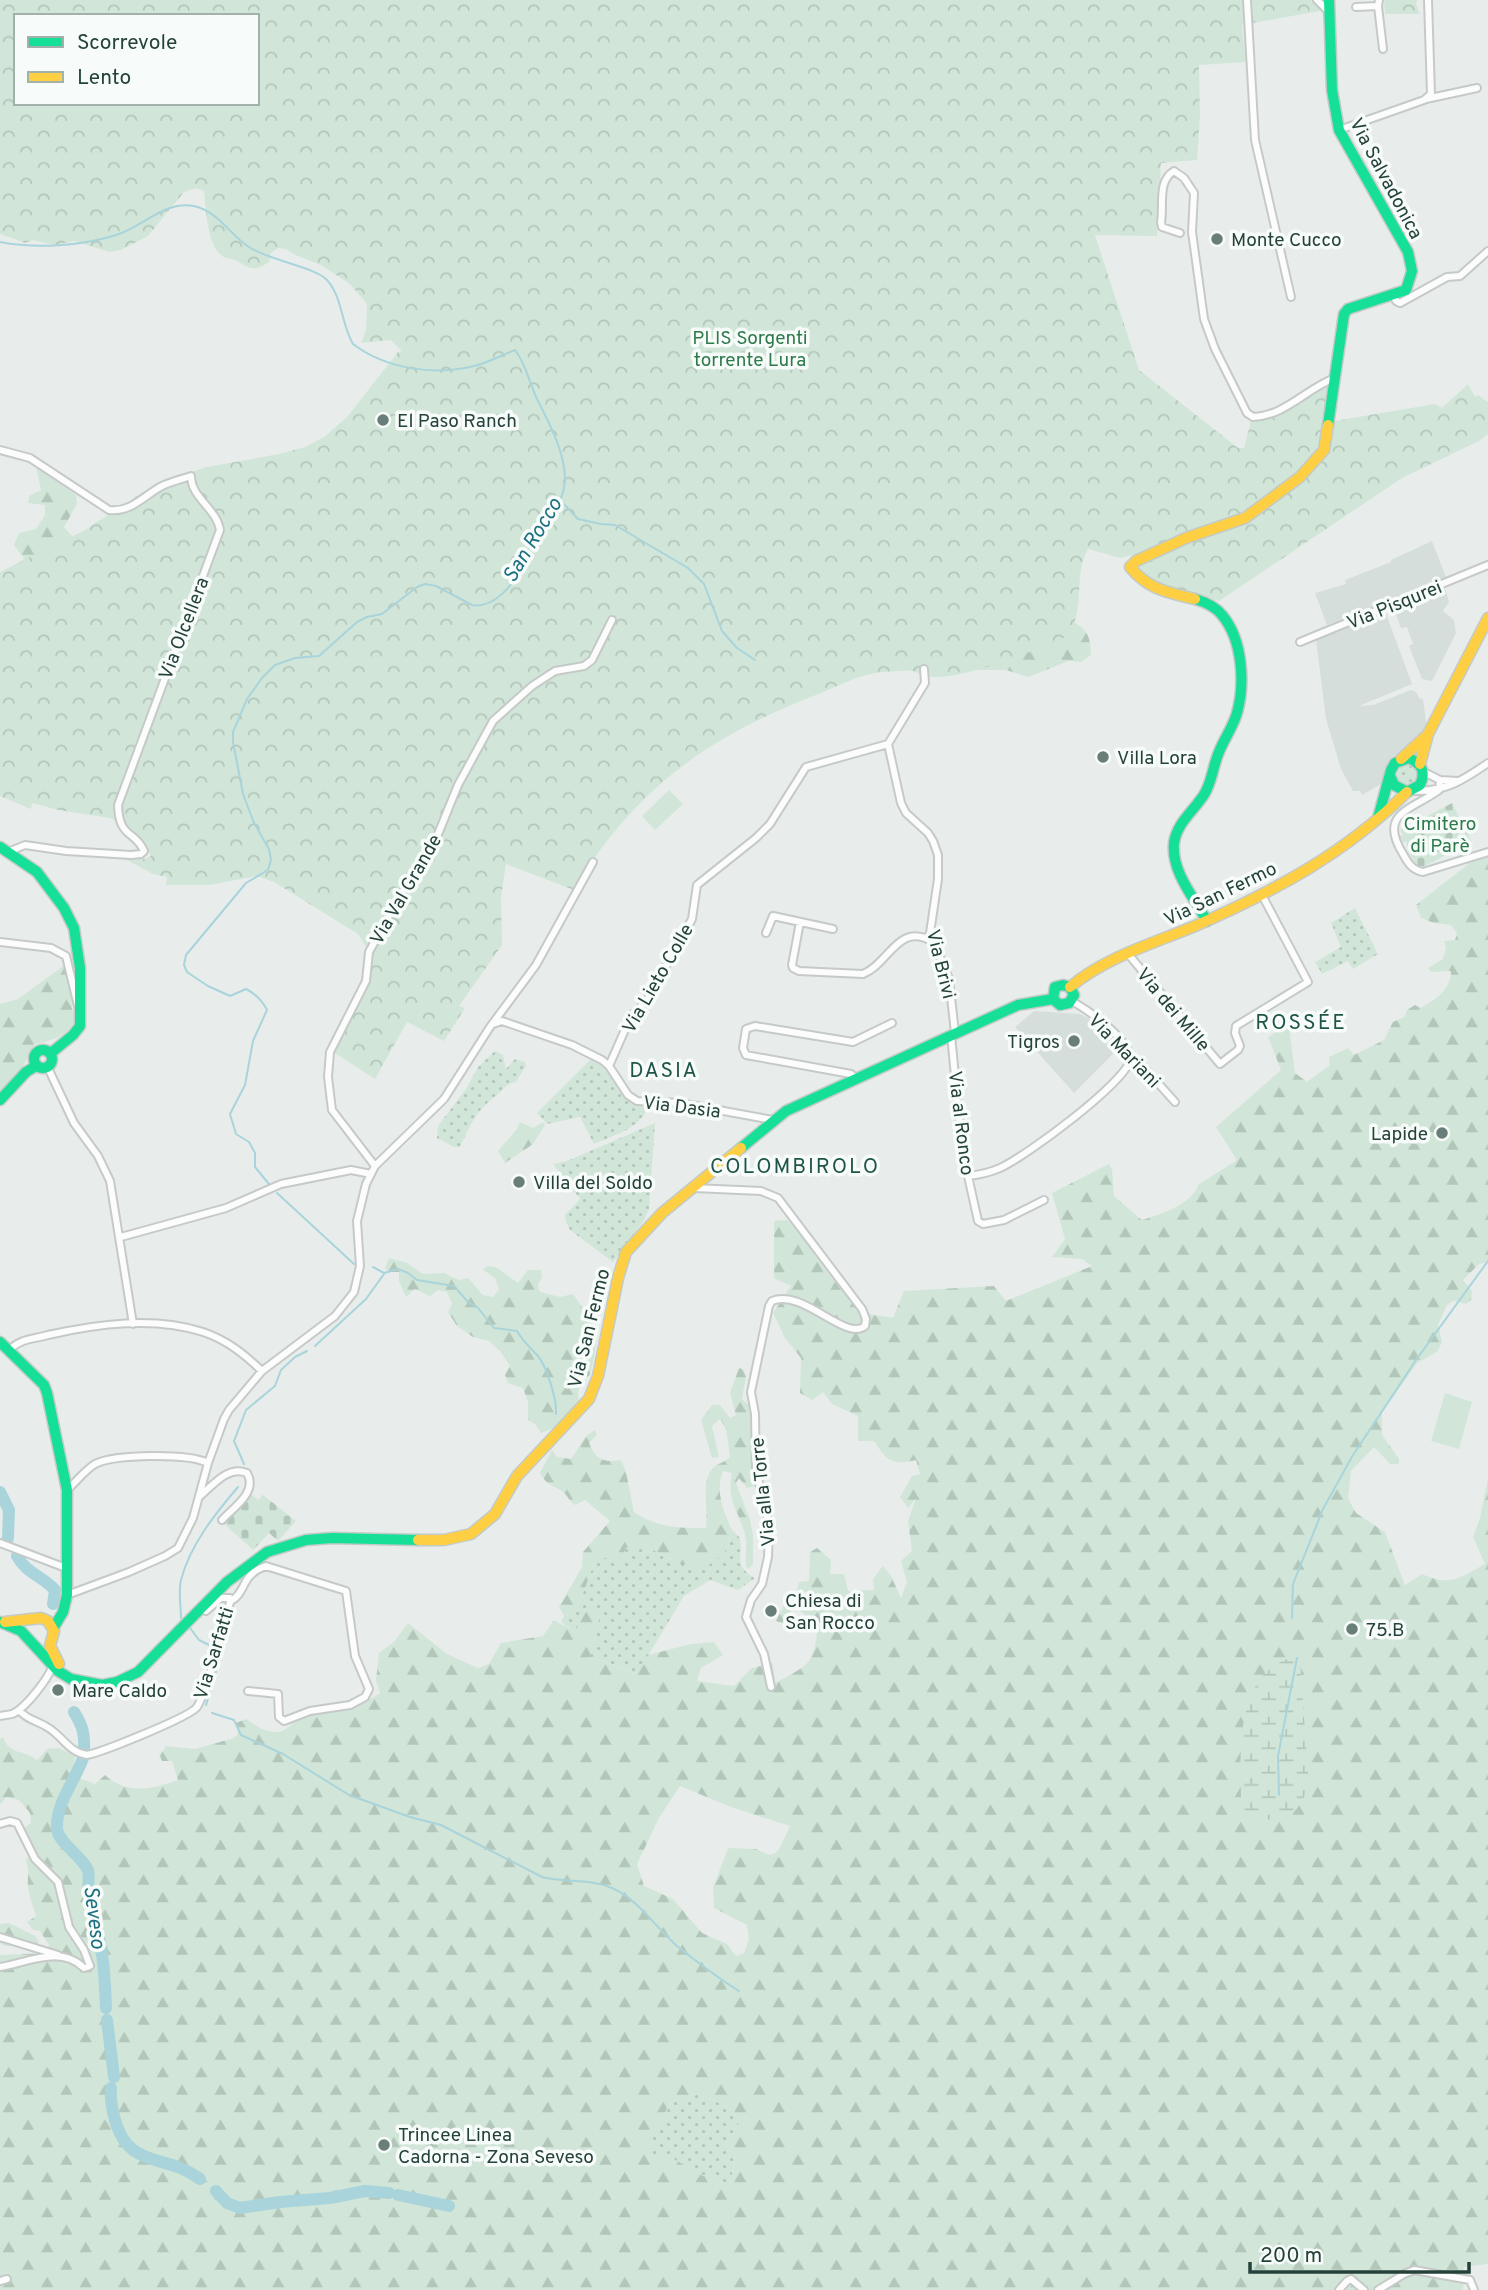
<svg xmlns="http://www.w3.org/2000/svg" width="1488" height="2290" font-family="Overpass,sans-serif">
<style>
.built{fill:#d6dedb}
.grass{fill:url(#grass-dots)}
.forest{fill:url(#forest-firs);fill-rule:evenodd}
.wetland{fill:url(#wetland-marsh)}
.cemetery{fill:url(#cemetery-stones)}
.park{fill:url(#park-crowns);fill-rule:evenodd}
.pitch{fill:#d1e6d8}
.lines{fill:none;stroke-linecap:round;stroke-linejoin:round}
.stream{stroke:#a9d4db;stroke-width:2}
.river{stroke:#a9d4db;stroke-width:12}
.street-casing{stroke:#c5cac8;stroke-width:10}
.fast-casing{stroke:#c3cbc8;stroke-width:13}
.slow-casing{stroke:#c3cbc8;stroke-width:13}
.street{stroke:#fcfcfc;stroke-width:6}
.fast{stroke:#16e098;stroke-width:10}
.slow{stroke:#ffcf43;stroke-width:10}
.poi-dot{fill:#697e78;stroke:#f7fbf9;stroke-width:2.5}
.labels{text-anchor:middle;stroke-width:7;stroke-linejoin:round;paint-order:stroke}
.street-label{font-size:19px;fill:#24423a;stroke:#f7fbf9}
.poi-label{font-size:19px;fill:#24423a;stroke:#f7fbf9;text-anchor:start}
.park-label{font-size:19px;fill:#2d7a4b;stroke:#f7fbf9}
.water-label{font-size:21px;font-style:italic;fill:#1c6f80;stroke:#f7fbf9}
.neighbourhood-label{font-size:21px;letter-spacing:2px;fill:#1f5548;stroke:#f7fbf9}
</style>
<defs>
<pattern id="grass-dots" width="8" height="8" patternUnits="userSpaceOnUse" patternTransform="scale(1.75)"><rect width="8" height="8" fill="#d1e6d8"/><path d="M2 2h.1M6 6h.1" fill="none" stroke="#b3c6ba" stroke-width="1.8" stroke-linecap="round"/></pattern>
<pattern id="forest-firs" width="22" height="20" patternUnits="userSpaceOnUse" patternTransform="scale(1.75)"><rect width="22" height="20" fill="#d1e6d8"/><path d="M5 1l3.5 6h-7zM16 11l3.5 6h-7z" fill="#b3c6ba"/></pattern>
<pattern id="wetland-marsh" width="20" height="14" patternUnits="userSpaceOnUse" patternTransform="scale(1.75)"><rect width="20" height="14" fill="#d1e6d8"/><path d="M1 5h8M5 5V1M11 12h8M15 12V8" fill="none" stroke="#b3c6ba"/></pattern>
<pattern id="cemetery-stones" width="16" height="16" patternUnits="userSpaceOnUse" patternTransform="scale(1.75)"><rect width="16" height="16" fill="#d1e6d8"/><path d="M2 7V4a2 2 0 0 1 4 0v3zM10 15v-3a2 2 0 0 1 4 0v3z" fill="#b3c6ba"/></pattern>
<pattern id="park-crowns" width="20" height="18" patternUnits="userSpaceOnUse" patternTransform="scale(1.75)"><rect width="20" height="18" fill="#d1e6d8"/><path d="M2 6a3 3 0 1 1 6 0M12 15a3 3 0 1 1 6 0" fill="none" stroke="#b3c6ba"/></pattern>
</defs>
<rect width="100%" height="100%" fill="#e8edeb"/>
<path class="built" d="M1432,541L1446,577L1327,625L1315,593L1346,584L1345,580L1391,562V560Z
M1445,588L1449,602L1443,611L1454,620L1456,633L1432,681L1422,679L1409,646L1413,644L1407,627L1401,628L1395,612L1396,607Z
M1385,611L1412,684L1359,706L1373,705L1411,690L1416,692L1419,698L1423,699L1427,728L1406,749L1391,758L1384,769L1383,783L1362,795L1360,791H1353L1341,769L1326,719L1316,639Z
M1034,1011L1080,1014L1096,1022L1120,1047L1074,1093L1015,1027Z"/>
<path class="grass" d="M1397 775a10 10 0 1 1 20 0a10 10 0 1 1-20 0Z
M1355,908L1378,954L1353,969L1348,961L1322,974L1315,962L1341,947L1331,923Z
M495,1051L503,1055L506,1069L515,1059L525,1062L526,1066L516,1082C506,1084 504,1089 497,1095C475,1112 472,1122 460,1147H454L437,1138L438,1126L466,1089L478,1067Z
M591,1059C613,1069 615,1092 630,1102C635,1105 642,1106 648,1107C640,1129 614,1135 594,1144L580,1117L547,1124L537,1113Z
M655,1123L649,1209L643,1222L613,1262L570,1230L566,1222L565,1215L580,1199L553,1164L567,1161Z
M732,1530L740,1538C743,1558 733,1566 755,1578L738,1590L710,1580L684,1596L637,1674L590,1657L600,1612L586,1608L575,1633L561,1622L564,1616L573,1614L584,1591L596,1557L640,1543L680,1564L724,1554Z
M694,2094L711,2099L734,2111L739,2123L726,2144L736,2156L730,2183H722L713,2176H703L667,2156L655,2159L647,2138L663,2123L666,2110L672,2102Z"/>
<path class="forest" d="M36,467L76,495L77,504L64,527L74,538L0,574L24,559L14,545L19,533L36,529L45,515V505L28,503L29,496L41,490Z
M1065,618C1085,626 1091,634 1091,655L1081,662L1069,661L1028,677L1006,670H938Z
M1488,853V1262L1479,1264L1463,1280L1472,1291L1471,1300L1466,1304L1453,1301L1447,1305L1438,1325L1442,1342L1437,1352L1417,1363L1382,1413V1435L1399,1459V1464H1390L1374,1447L1351,1471L1348,1498L1356,1513L1385,1532L1405,1585L1422,1574C1450,1587 1460,1578 1485,1564L1473,1537L1480,1518L1488,1478V2264L1464,2267L1463,2290H0V1955L47,1953L49,1945L40,1931L33,1930L27,1922L36,1916C33,1906 29,1896 28,1886C27,1876 30,1870 26,1861L30,1852L25,1827L31,1823L30,1813L19,1800L6,1797L0,1805V1739L3,1737C8,1754 24,1750 37,1760L47,1749L59,1748L75,1756L72,1775L95,1784L105,1775C126,1795 154,1789 178,1780L172,1761H162L159,1754L165,1749V1746L195,1749L234,1738L238,1734L236,1723L246,1719C255,1725 264,1732 276,1732C288,1732 294,1719 305,1716C330,1709 349,1708 374,1697L380,1693L376,1680L379,1653L394,1642L408,1623L447,1654L478,1668L489,1664L501,1643L543,1636L554,1620L575,1632L586,1608L595,1605L601,1612L590,1657L636,1674L648,1655L691,1644L714,1642L723,1655L701,1668L697,1681L734,1686L752,1668L773,1663L775,1683C811,1664 814,1665 818,1623L797,1609L788,1613L782,1623L776,1621L785,1603L808,1606L814,1597L809,1592L797,1591L799,1582L809,1581L810,1552L817,1548L831,1560L830,1574H844L848,1591L874,1590L873,1579L883,1566L891,1576L901,1598L907,1582L901,1561L912,1551L908,1521L916,1498L908,1508L900,1497L912,1476L920,1474L916,1460C892,1466 887,1461 874,1441H858V1416L832,1404L823,1392L812,1400L800,1393L801,1358L785,1338L773,1313L791,1286L774,1278V1221L787,1220C806,1238 847,1306 866,1313C874,1316 885,1316 893,1318L904,1291L994,1286L1006,1301L1092,1266L1082,1259L1052,1257L1065,1239L1052,1193L1109,1164L1112,1169L1114,1196L1142,1220C1159,1215 1193,1204 1198,1185L1237,1160L1216,1127L1281,1070L1268,1037L1289,1025L1295,1073L1307,1082L1330,1065L1329,1057L1348,1048L1354,1055L1384,1040L1393,1022L1404,1017L1407,1010L1415,1005L1421,1008C1436,999 1451,990 1451,971L1431,972L1428,968L1443,959L1446,948L1444,941L1455,940L1457,933L1451,925L1434,923L1421,918L1416,905L1476,858ZM680,1786L731,1807L790,1826L779,1849L774,1854L769,1855L756,1849L728,1848L713,1888L714,1908L747,1925L749,1939L744,1953L736,1956L727,1944L702,1933L673,1899L644,1886L637,1864L659,1818ZM694,2094L711,2099L734,2111L739,2123L726,2144L736,2156L730,2183H722L713,2176H703L667,2155L655,2159L648,2138L663,2123L666,2110L672,2102Z
M66,964L74,1021C67,1037 50,1041 35,1044L22,1068L0,1092V1004L18,999Z
M520,1122L533,1128L543,1122L545,1125L533,1144L505,1163L498,1151L517,1129Z
M389,1258L407,1263L423,1274L444,1273L459,1280L468,1278L483,1295L493,1297L499,1289L495,1278L483,1270L487,1266L496,1267L518,1283L528,1270H541L542,1277L538,1285L540,1292L560,1297L573,1294C599,1332 601,1330 590,1375L582,1380L578,1393L579,1401C569,1414 557,1429 541,1433L535,1424L528,1420V1402L523,1388L508,1383L505,1375L510,1366L500,1351L489,1341L473,1337L457,1326L448,1312L452,1304L447,1292L438,1290L430,1296L415,1289L406,1297L399,1281V1272H389L385,1268Z
M739,1368L743,1369L746,1376L742,1399L750,1406L755,1486L747,1488L739,1478L736,1483L750,1520L753,1535V1565L747,1569C744,1559 747,1550 746,1540C742,1514 725,1502 732,1473L723,1471C715,1491 723,1511 732,1530L724,1554L706,1567L680,1564L640,1543L626,1548L620,1560L596,1557L584,1591L573,1614L564,1616L559,1607L582,1567L583,1552L610,1521L585,1500L575,1505C569,1501 568,1496 563,1492C552,1484 548,1487 540,1473L552,1450L557,1457L571,1459L587,1435L595,1430L597,1435L589,1443C596,1460 604,1463 621,1460L626,1472L634,1512C658,1528 677,1528 706,1528C709,1510 699,1479 715,1466C720,1463 725,1462 730,1457L726,1428L720,1419L712,1426L719,1457L712,1458L701,1420L712,1405H720L730,1418L736,1415L730,1393Z
M9,1923L35,1936L39,1942L36,1946H4L0,1943V1924Z"/>
<path class="wetland" d="M1290,1658L1300,1661L1309,1784C1298,1817 1286,1823 1252,1818L1241,1805C1241,1756 1233,1676 1290,1658Z"/>
<path class="cemetery" d="M1452,803L1472,842L1423,867L1417,866L1409,853L1407,842H1403L1400,836L1403,835L1400,830Z
M251,1494L258,1500L263,1495L296,1521L278,1541L269,1533L253,1550L224,1524Z"/>
<path class="park" d="M0,0H1327L1325,10L1242,25L1246,62L1199,65L1200,117L1197,160L1161,163L1157,236L1095,235L1139,370L1238,448H1244L1252,417H1263L1327,384L1330,387L1329,415L1334,421L1435,404L1442,408L1468,384L1475,397L1478,395L1488,402V434L1479,441L1402,478L1219,601C1205,597 1151,585 1145,579C1137,571 1140,563 1136,554L1121,558L1088,549C1073,575 1086,609 1068,636C1032,651 977,675 938,677C929,678 920,673 913,671C906,670 877,672 871,674C852,678 834,688 816,695C708,737 634,789 574,890L506,864L501,897L502,945L459,1006L465,1008L444,1041L407,1022L375,1079L333,1052L336,1043L368,986L372,956L358,934L274,882L257,876L209,885H166L167,877L153,874L125,859L126,856L145,859L151,856L147,846L131,834L125,824L110,818L58,810L32,803L31,809L0,796V572L85,530L158,482L207,467L279,454L305,447L324,437L347,417L398,352L402,351L391,340L361,343L366,330L367,304L350,284L321,265L293,254L286,249L278,248L271,253L269,262C252,273 251,268 235,260C229,258 224,259 220,254C207,243 206,208 204,191L196,188L184,192L148,236L121,250L109,252L75,241L54,245L33,240L25,243L0,234ZM16,16H257V103H16Z
M1384,0H1417L1416,5L1420,14H1385Z"/>
<path class="pitch" d="M669,790L683,804L655,830L642,816Z
M1445,1393L1472,1402L1459,1449L1431,1441Z"/>
<g class="lines">
<path class="stream" d="M0,242C36,249 81,246 116,235C143,227 165,200 194,206C219,212 230,235 249,247C268,260 315,267 327,280C343,298 341,324 353,344C386,369 434,376 474,366C488,363 502,355 515,350C526,364 529,382 537,399C549,423 565,452 565,479C564,507 545,519 532,540C528,547 526,557 523,565C514,584 494,609 472,605L436,586L425,584L417,587L382,614L367,617L357,622L319,656L295,658L275,665L262,678L247,699L233,732V742L243,794L254,823L269,849L271,860L268,870L246,883L186,955L184,965L187,972L208,986L230,996L246,989C256,994 262,1000 267,1010L253,1041L245,1085L230,1114L236,1134L249,1142L255,1153V1167L269,1184
M561,501L578,519L601,524L615,525L688,568L704,584L722,631L737,648L755,660
M277,1193L354,1264
M373,1267L384,1273L398,1269L408,1273L417,1280L454,1286L468,1302L478,1308L494,1328L517,1331C523,1342 530,1347 538,1356C547,1367 557,1400 556,1414
M315,1346L366,1299L384,1274
M244,1464L234,1441L246,1410L275,1386L281,1370L295,1357L307,1351
M181,1618C181,1606 178,1591 181,1580C190,1545 215,1514 238,1487
M1292,1618L1293,1584L1323,1509L1353,1455L1416,1360L1488,1261
M190,1628L199,1640L211,1646
M206,1705L220,1658
M212,1713L234,1720L241,1735L283,1754L349,1795L410,1817L441,1825L542,1877C566,1883 589,1878 612,1888C638,1899 656,1928 677,1946C697,1962 718,1978 739,1991
M1279,1795L1278,1756L1297,1658"/>
<path class="river" d="M0,1492L9,1510L8,1538
M17,1556C26,1573 42,1576 55,1590L53,1604
M74,1712C82,1725 85,1733 84,1749
M83,1758C75,1781 56,1803 57,1828C57,1842 81,1855 88,1870C90,1878 87,1888 89,1897C92,1915 98,1932 101,1949C105,1968 105,1989 106,2008
M107,2020L114,2077
M111,2088C110,2099 112,2109 115,2120C129,2170 166,2153 200,2179
M216,2191L227,2203L240,2208L280,2202L330,2198L365,2191L389,2193
M398,2195L449,2206"/>
<defs>
<path id="street" d="M1247,0L1255,140L1291,297
M1317,0L1327,10
M1378,6L1383,49
M1356,7L1378,6L1379,0
M1426,99L1477,88
M1339,130L1424,100L1431,94L1428,0
M1180,233L1162,227L1161,222C1164,205 1157,181 1174,171L1184,178L1194,193L1192,232L1204,319L1215,349L1247,413L1253,417C1285,416 1307,388 1335,378
M1393,295L1396,301L1400,303L1447,277L1460,276L1488,251
M0,450L30,458L109,510C132,513 145,494 164,485C173,481 182,479 191,476C191,498 217,509 220,530L118,805C119,839 135,830 144,851L141,854L131,855L66,851L25,845L8,852
M1300,642L1488,565
M924,669L925,683L888,744L901,803L906,813L928,833L933,841L938,855V879L930,933L949,979L955,1033
M1424,772L1440,780L1458,781
M1440,780L1439,790C1410,811 1378,813 1403,854C1408,863 1412,870 1423,872L1488,852
M1412,791C1445,792 1462,781 1488,763
M800,922L792,965L793,968L799,971L863,974C890,963 898,921 933,942
M766,933L773,916L833,929
M0,942L51,948L66,956L78,1006
M1129,955L1220,1064L1238,1050L1240,1046L1235,1033L1236,1026L1308,982L1262,895
M1072,1001C1091,1012 1125,1036 1131,1058L1140,1063L1175,1102
M493,1024L502,1021L572,1045L602,1060L609,1066L628,1095L637,1101L680,1103L773,1120
M951,1035L964,1168L968,1176L978,1221L983,1224L1004,1220L1044,1200
M609,1066L631,1016L646,1002L692,919L697,885L756,838L770,824L806,767L888,744
M48,1068L74,1123L98,1156L110,1181L133,1324
M856,1078L851,1074L746,1055L743,1048L746,1029L755,1026L853,1042L892,1023
M375,1166L332,1110L328,1077L330,1052L366,981L369,952L398,899L434,844L458,785L493,721L532,686L555,671L584,666L592,660L612,620
M968,1176C978,1175 991,1172 1000,1168C1025,1157 1127,1082 1131,1058
M694,1188L761,1191L778,1198L862,1309L866,1319L865,1326C845,1342 803,1288 772,1301L769,1306L751,1392L755,1414L756,1470L769,1525L768,1557L762,1584L751,1600L746,1617L764,1654L771,1687
M121,1237L226,1208L281,1184L351,1170L371,1174
M9,1351C18,1339 34,1339 48,1335C97,1324 154,1316 203,1332C227,1340 244,1354 262,1371
M67,1490C76,1482 85,1470 95,1464C115,1454 188,1453 208,1463
M199,1497C213,1485 228,1465 247,1473C258,1492 234,1507 222,1520
M0,1543L66,1568
M67,1595L129,1572L165,1556L178,1548L193,1518L208,1463L224,1419L229,1410L262,1371L335,1316L354,1292L360,1266L357,1221L366,1184L375,1166L444,1099L490,1027L536,965L593,862
M231,1601C247,1592 240,1575 266,1566L346,1591L355,1656L369,1689L365,1697L350,1705L310,1711L284,1721L279,1717L278,1694L248,1691
M19,1710C27,1720 36,1720 47,1727C63,1736 68,1752 87,1755C102,1752 190,1717 197,1707C204,1697 231,1610 230,1598H221L206,1611L202,1609
M0,1716C4,1715 8,1715 12,1714C25,1709 50,1677 53,1664
M0,1824L10,1821L17,1823L35,1859L58,1882L69,1927L84,1950L90,1966L84,1968C61,1945 29,1962 0,1967
M0,1937L58,1955
M0,2281L7,2279
M1339,2290L1347,2281L1351,2279L1364,2290
M1378,2290L1404,2274L1414,2270L1470,2280L1474,2290"/>
<path id="fast" d="M1328,425L1344,314L1348,309L1406,290L1412,271L1408,252L1339,130L1332,90L1329,0
M1195,599C1205,602 1215,606 1222,615C1243,640 1245,684 1237,713C1233,727 1224,739 1219,752C1213,766 1212,781 1205,793C1195,810 1177,822 1174,843C1171,871 1194,898 1207,921
M1378,818L1391,770L1395,763L1409,758C1422,764 1426,772 1420,785L1407,792L1394,785L1391,778
M0,847L37,872L64,908L74,928L80,968V1026L73,1035L51,1053
M1053,999L1060,1005L1069,1003L1074,995L1070,987
M1053,999L1055,987L1063,985L1070,987
M34 1059a9 9 0 1 1 18 0a9 9 0 1 1-18 0Z
M0,1100L26,1072L36,1066
M741,1148L786,1111L1018,1005L1053,999
M0,1342L44,1385L47,1393L67,1490V1595L63,1612L54,1627
M0,1622L21,1631L58,1671L71,1679L102,1685L117,1682L138,1672L227,1582L267,1552L306,1540L332,1538L418,1540"/>
<path id="slow" d="M1195,599C1167,592 1149,590 1130,567L1136,561L1186,538L1245,518L1300,477L1324,450L1328,425
M1401,759L1425,737
M1420,764L1428,734L1488,618
M1070,987C1106,957 1152,944 1195,926C1273,892 1346,853 1407,792
M418,1540H444L471,1534L495,1514L517,1476L589,1399L598,1376L618,1278L626,1252L662,1213L741,1148
M5,1622L41,1618L48,1621L54,1631L50,1646L59,1664"/>
</defs>
<use href="#street" class="street-casing"/>
<use href="#fast" class="fast-casing"/>
<use href="#slow" class="slow-casing"/>
<use href="#street" class="street"/>
<use href="#fast" class="fast"/>
<use href="#slow" class="slow"/>
</g>
<g class="poi-dot">
<circle cx="1217" cy="239" r="7"/>
<circle cx="383" cy="420" r="7"/>
<circle cx="1103" cy="757" r="7"/>
<circle cx="1074" cy="1041" r="7"/>
<circle cx="1442" cy="1133" r="7"/>
<circle cx="519" cy="1182" r="7"/>
<circle cx="771" cy="1611" r="7"/>
<circle cx="1352" cy="1629" r="7"/>
<circle cx="58" cy="1690" r="7"/>
<circle cx="384" cy="2145" r="7"/>
</g>
<g class="labels">
<g class="street-label">
<text transform="translate(1387 178) rotate(62)" y="7">Via Salvadonica</text>
<text transform="translate(1394 604) rotate(-22)" y="7">Via Pisqurei</text>
<text transform="translate(183 628) rotate(-69)" y="7">Via Olcellera</text>
<text transform="translate(405 889) rotate(-60)" y="7">Via Val Grande</text>
<text transform="translate(1220 893) rotate(-26)" y="7">Via San Fermo</text>
<text transform="translate(942 964) rotate(76)" y="7">Via Brivi</text>
<text transform="translate(657 978) rotate(-60)" y="7">Via Lieto Colle</text>
<text transform="translate(1174 1009) rotate(50)" y="7">Via dei Mille</text>
<text transform="translate(1125 1050) rotate(46)" y="7">Via Mariani</text>
<text transform="translate(682 1106) rotate(7)" y="7">Via Dasia</text>
<text transform="translate(962 1123) rotate(83)" y="7">Via al Ronco</text>
<text transform="translate(588 1328) rotate(-76)" y="7">Via San Fermo</text>
<text transform="translate(762 1492) rotate(-96)" y="7">Via alla Torre</text>
<text transform="translate(213 1653) rotate(-73)" y="7">Via Sarfatti</text>
</g>
<g class="poi-label">
<text x="1231" y="246">Monte Cucco</text>
<text x="397" y="427">El Paso Ranch</text>
<text x="1117" y="764">Villa Lora</text>
<text x="1060" y="1048" text-anchor="end">Tigros</text>
<text x="1428" y="1140" text-anchor="end">Lapide</text>
<text x="533" y="1189">Villa del Soldo</text>
<text x="785" y="1607">Chiesa di<tspan x="785" dy="22">San Rocco</tspan></text>
<text x="1366" y="1636">75.B</text>
<text x="72" y="1697">Mare Caldo</text>
<text x="398" y="2141">Trincee Linea<tspan x="398" dy="22">Cadorna - Zona Seveso</tspan></text>
</g>
<g class="park-label">
<text x="750" y="344">PLIS Sorgenti<tspan x="750" dy="22">torrente Lura</tspan></text>
<text x="1440" y="830">Cimitero<tspan x="1440" dy="22">di Parè</tspan></text>
</g>
<g class="water-label">
<text transform="translate(532 540) rotate(-59)" y="7">San Rocco</text>
<text transform="translate(95 1917) rotate(83)" y="7">Seveso</text>
</g>
<g class="neighbourhood-label">
<text x="1301" y="1029">ROSSÉE</text>
<text x="664" y="1077">DASIA</text>
<text x="795" y="1173">COLOMBIROLO</text>
</g>
</g>
<rect x="14" y="14" width="245" height="91" fill="#f7fbf9" stroke="#a3b1ad" stroke-width="2"/>
<rect x="28" y="37" width="35" height="10" fill="#16e098" stroke="#a3b1ad" stroke-width="2"/>
<text x="77" y="49" font-size="21" fill="#24423a">Scorrevole</text>
<rect x="28" y="72" width="35" height="10" fill="#ffcf43" stroke="#a3b1ad" stroke-width="2"/>
<text x="77" y="84" font-size="21" fill="#24423a">Lento</text>
<path d="M1250 2262v10h219v-10" fill="none" stroke="#24423a" stroke-width="3.5"/>
<text x="1260" y="2262" font-size="21" fill="#24423a" stroke="#f7fbf9" stroke-width="5" paint-order="stroke">200 m</text>
</svg>
